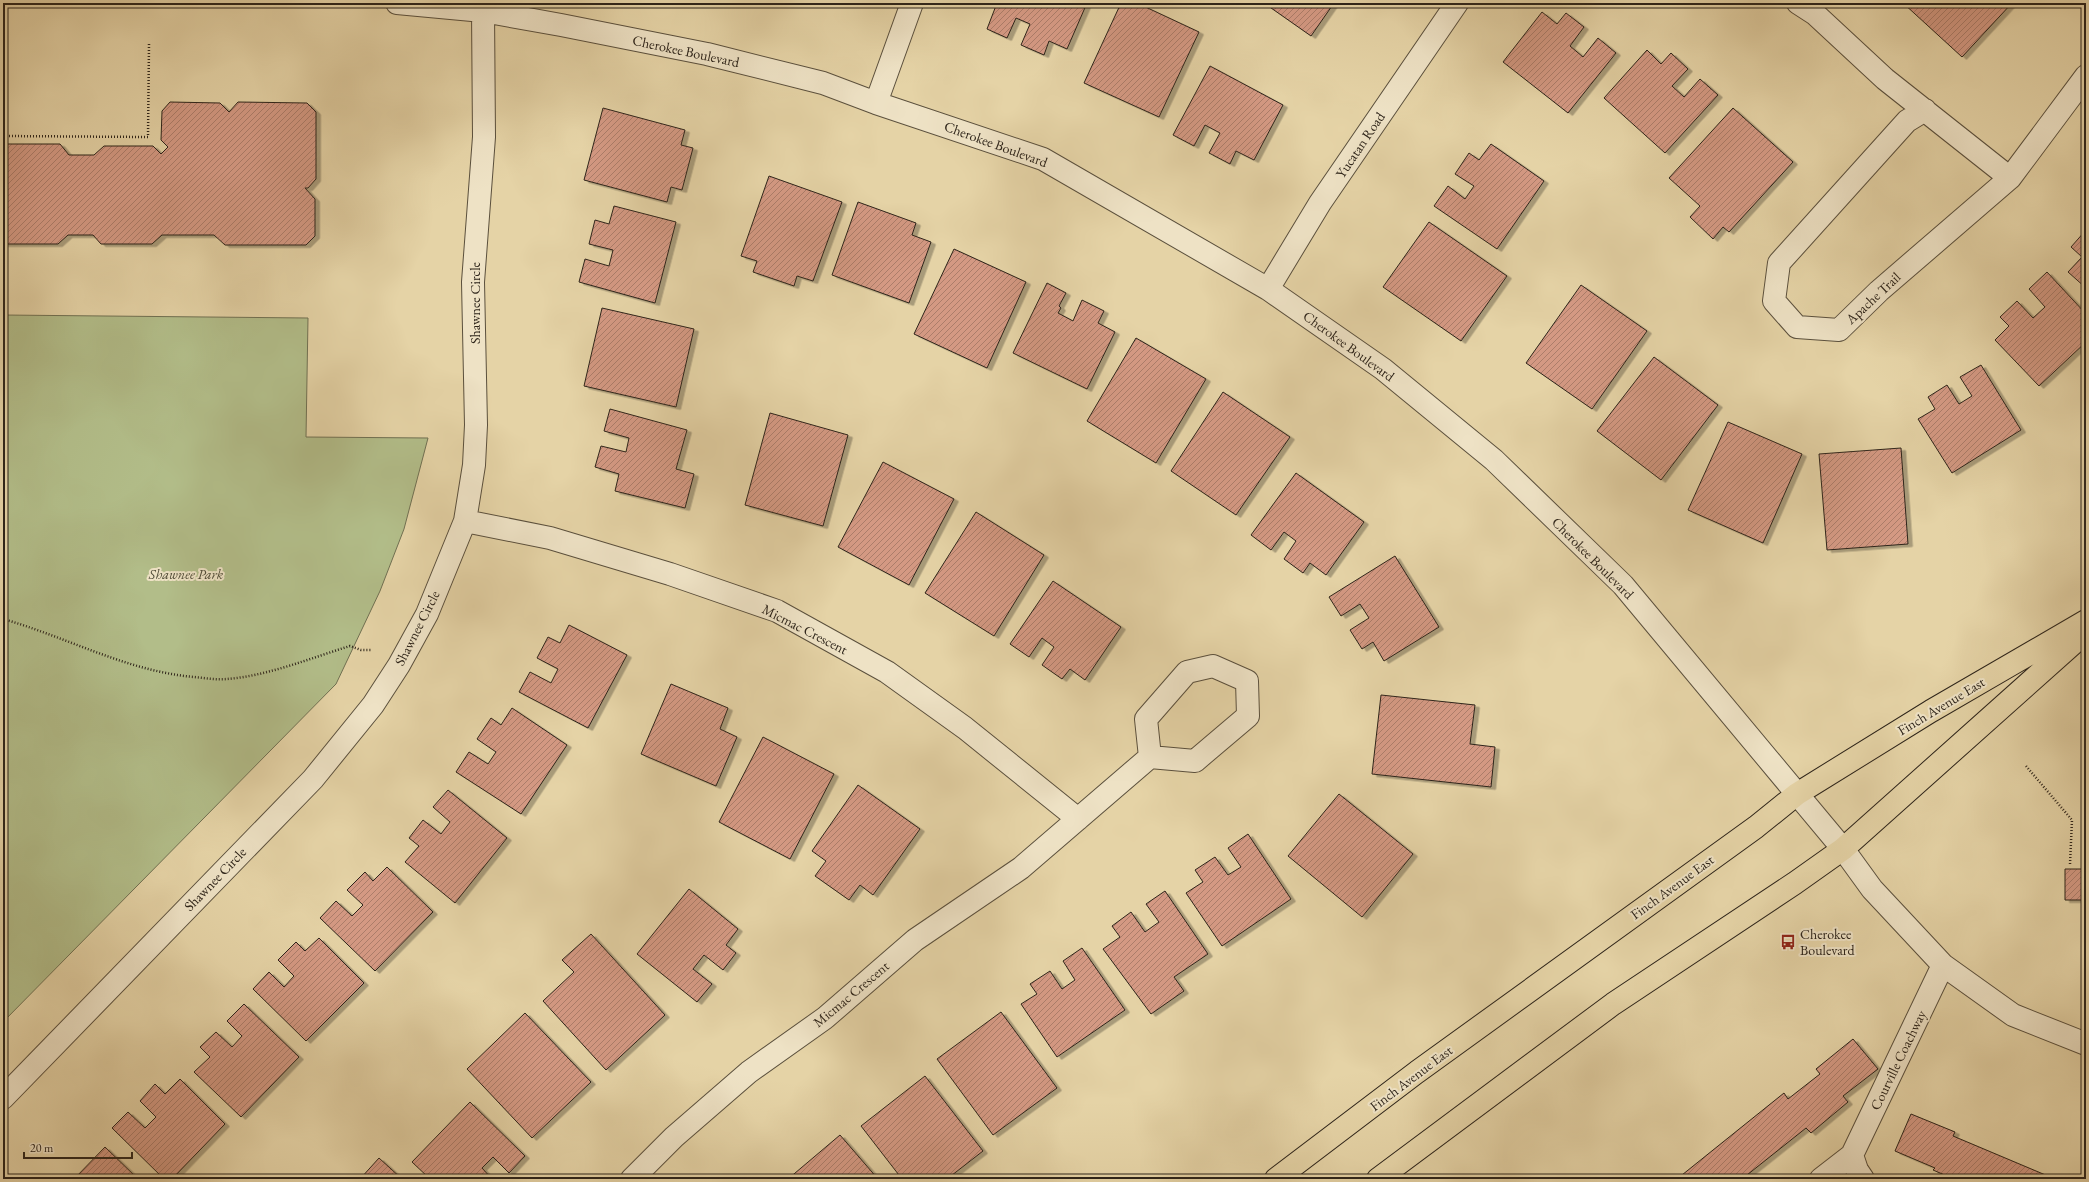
<svg xmlns="http://www.w3.org/2000/svg" width="2089" height="1182" font-family="'EB Garamond',serif">
<style>
.park{fill:#b2bd89;stroke:#707052}
.building{fill:url(#building-hatch);stroke:#2d241a;filter:url(#shadow)}
.lines{fill:none;stroke-linecap:round;stroke-linejoin:round}
.minor-casing{stroke:#5b503d;stroke-width:24}
.major-casing{stroke:#2d241a;stroke-width:24}
.path{stroke:#2d241a;stroke-width:2.5;stroke-dasharray:1 2;stroke-linecap:butt}
.minor{stroke:#eee2c5;stroke-width:22}
.major{stroke:#e5d3a6;stroke-width:22}
.labels{text-anchor:middle;stroke-width:4;stroke-linejoin:round;paint-order:stroke}
.street-label{font-size:14px;fill:#2d241a;stroke:#eee2c5}
.park-label{font-size:14px;font-style:italic;fill:#4e4a36;stroke:#eee2c5}
.poi-label{font-size:14px;fill:#2d241a;stroke:#eee2c5;text-anchor:start}
</style>
<defs>
<pattern id="building-hatch" width="6" height="6" patternUnits="userSpaceOnUse"><rect width="6" height="6" fill="#d49983"/><path d="M-1 1l2-2M0 6l6-6M5 7l2-2" fill="none" stroke="#ac7d6a"/></pattern>
<filter id="shadow"><feDropShadow dx="4.5" dy="2.5" stdDeviation="0" flood-color="#0004"/></filter>
</defs>
<rect width="100%" height="100%" fill="#e5d3a6"/>
<filter id="stains"><feTurbulence type="fractalNoise" baseFrequency=".005" numOctaves="4"/><feColorMatrix values="0 0 0 0 .2 0 0 0 0 .09 0 0 0 0 .02 0 0 0 .5 -.17"/></filter>
<radialGradient id="worn" r=".72"><stop offset=".6" stop-color="#630" stop-opacity="0"/><stop offset="1" stop-color="#630" stop-opacity=".3"/></radialGradient>
<path class="park" d="M3,315L308,318L306,437L428,438L404,529L380,591L336,684L3,1022Z"/>
<path class="building" d="M997,3H1087L1067,49L1049,41L1044,55L1021,45L1030,24L1016,18L1007,38L987,29Z
M1121,3H1137L1199,32L1159,117L1084,83Z
M1264,3H1334L1311,36Z
M1903,3H2012L1962,57Z
M1542,12L1557,24L1566,13L1584,27L1570,46L1583,57L1598,38L1616,53L1568,113L1503,62Z
M1647,50L1661,64L1671,53L1688,69L1672,86L1684,97L1700,79L1718,95L1665,153L1604,98Z
M1210,66L1283,105L1254,160L1236,151L1230,164L1209,153L1220,133L1205,125L1194,146L1173,135Z
M170,102L220,103L229,112L238,102L307,103L316,112V179L308,188H305L315,199V236L306,245H225L214,235H162L152,244H101L93,235H68L58,244H3V144H60L69,155H94L104,146H153L161,154L168,147L161,140L162,111Z
M603,108L685,130L681,145L693,148L682,190L671,187L667,202L584,180Z
M1733,108L1793,162L1729,232L1723,227L1713,239L1690,217L1700,206L1669,178Z
M1491,144L1544,181L1497,249L1434,206L1448,186L1465,199L1474,186L1455,174L1469,153L1479,160Z
M769,176L842,202L813,281L797,276L794,286L753,272L757,261L741,256Z
M858,202L916,223L912,235L931,242L909,303L832,275Z
M614,206L676,222L655,303L579,282L585,259L609,266L613,250L589,244L595,220L609,224Z
M1429,222L1507,276L1461,341L1383,287Z
M2086,230V288L2068,272L2082,257L2071,247Z
M954,249L1026,282L987,368L914,334Z
M2047,272L2086,314V342L2039,386L1995,340L2009,326L2000,317L2017,301L2033,318L2045,307L2029,289Z
M1047,283L1066,293L1059,306L1061,308L1058,313L1073,321L1082,300L1104,311L1098,323L1115,332L1087,389L1013,353Z
M1581,285L1647,331L1592,409L1526,363Z
M602,308L694,329L676,407L584,386Z
M1136,338L1206,379L1156,463L1087,421Z
M1654,357L1718,405L1661,480L1597,431Z
M1981,365L2021,430L1952,473L1918,419L1935,409L1928,397L1947,385L1959,404L1972,396L1960,377Z
M1223,392L1290,437L1236,515L1171,471Z
M610,409L687,430L676,469L694,474L685,508L615,491L619,474L595,467L601,446L626,452L629,438L604,431Z
M770,413L848,435L823,526L745,505Z
M1728,422L1802,454L1763,543L1688,510Z
M1901,448L1908,544L1827,550L1819,454Z
M883,462L954,499L909,585L838,547Z
M1296,473L1364,522L1326,575L1310,563L1303,573L1284,559L1296,541L1284,532L1271,550L1251,535Z
M976,512L1044,555L994,636L925,593Z
M1395,556L1439,627L1384,661L1373,642L1362,649L1350,630L1369,618L1360,604L1341,616L1329,597Z
M1053,581L1121,627L1085,680L1070,669L1062,679L1042,665L1054,647L1042,638L1029,657L1010,644Z
M569,625L627,655L588,728L519,692L530,672L551,683L558,669L537,658L548,637L560,643Z
M671,684L728,708L720,729L737,737L716,786L641,754Z
M1381,695L1475,705L1470,744L1495,747L1491,787L1372,774Z
M512,708L567,745L521,814L456,772L469,752L488,764L496,752L477,739L491,718L501,725Z
M763,737L834,774L790,859L719,822Z
M858,785L920,829L873,895L860,885L849,900L815,876L826,861L812,851Z
M448,790L507,838L455,903L405,862L419,846L409,838L423,820L441,834L450,822L433,807Z
M1339,794L1413,854L1362,917L1288,856Z
M1248,834L1291,899L1222,946L1186,893L1203,882L1195,870L1215,857L1228,875L1241,867L1228,848Z
M387,867L433,912L375,971L320,918L336,901L352,916L363,905L347,890L365,872L373,881Z
M2065,869H2086V900H2065Z
M689,889L738,929L726,945L736,953L723,970L704,955L693,969L712,984L697,1002L637,954Z
M1165,891L1208,954L1174,977L1184,991L1151,1014L1103,949L1120,937L1112,926L1131,912L1145,932L1159,922L1146,904Z
M591,934L665,1015L606,1070L543,1001L574,972L562,960Z
M319,938L364,983L306,1041L253,989L269,972L284,987L294,976L278,960L296,942L305,951Z
M1082,948L1125,1010L1057,1057L1021,1004L1037,994L1030,984L1050,971L1062,989L1075,980L1063,961Z
M244,1004L299,1057L241,1117L194,1072L210,1057L200,1047L216,1032L232,1047L242,1036L227,1021Z
M1001,1012L1057,1088L993,1135L937,1059Z
M525,1013L591,1082L532,1138L467,1069Z
M1853,1039L1878,1069L1843,1096L1848,1102L1811,1133L1806,1128L1742,1179H1677L1784,1093L1788,1099L1820,1074L1816,1069Z
M925,1076L983,1151L947,1179H902L861,1126Z
M180,1079L225,1124L172,1179H164L112,1128L128,1112L145,1128L156,1117L140,1101L155,1084L165,1094Z
M470,1102L525,1156L509,1173L493,1157L482,1168L492,1179H430L412,1162Z
M1911,1114L1955,1132L1953,1136L2055,1179H1954L1933,1170L1935,1168L1895,1151Z
M840,1135L878,1179H788Z
M105,1147L138,1179H74Z
M379,1158L402,1179H360Z"/>
<g class="lines">
<defs>
<path id="minor" d="M397,3L483,11L561,25L707,54L823,83L876,103L1043,159L1268,289L1383,369L1494,460L1623,585L1843,849L1872,889L1943,965L2013,1015L2086,1044
M1798,3L1815,14L1885,79L2010,178
M876,103L912,3
M1925,110L1907,121L1779,263L1774,301L1797,327L1839,330L1879,291L2010,178L2086,76
M1268,289L1320,203L1457,3
M465,521L550,538L670,574L777,611L887,672L965,728L1078,819
M3,1098L313,779L373,705L399,665L427,614L465,521L474,465L476,425L473,282L484,137L483,11
M1852,1155L1857,1170L1863,1179
M632,1179L674,1137L749,1072L825,1018L915,940L1021,868L1150,757L1195,761L1248,716L1247,681L1213,666L1187,672L1146,719L1150,757
M1821,1179L1852,1155L1943,965"/>
<path id="major" d="M1276,1179L1417,1072L1756,827L1797,794L1931,711L2086,621
M1378,1179L1613,1004L1795,883L1843,849L2086,632"/>
</defs>
<use href="#minor" class="minor-casing"/>
<use href="#major" class="major-casing"/>
<path class="path" d="M3,136L148,137L149,44
M3,619C67,637 126,671 194,677C205,678 216,680 227,679C267,676 311,658 350,646L361,650H372
M2026,766L2072,820L2070,864"/>
<use href="#minor" class="minor"/>
<use href="#major" class="major"/>
</g>
<defs>
<symbol id="bus-bare" viewBox="-9 -9 18 18"><path d="M-5-6H5V4H4V6H2V4H-2V6H-4V4H-5ZM-3.5-4V0h7V-4ZM-3.5 1.2v1.5H-2V1.2ZM2 1.2v1.5H3.5V1.2Z" fill="#8f2418" stroke="#eee2c5" stroke-width="2.5" paint-order="stroke"/></symbol>
</defs>
<g fill-rule="evenodd">
<use href="#bus-bare" x="1777" y="931" width="22" height="22"/>
</g>
<g class="labels">
<g class="street-label">
<text transform="translate(686 51) rotate(12)" y="5">Cherokee Boulevard</text>
<text transform="translate(996 144) rotate(20)" y="5">Cherokee Boulevard</text>
<text transform="translate(1360 145) rotate(-56)" y="5">Yucatan Road</text>
<text transform="translate(1873 298) rotate(-43)" y="5">Apache Trail</text>
<text transform="translate(475 303) rotate(-90)" y="5">Shawnee Circle</text>
<text transform="translate(1349 346) rotate(36)" y="5">Cherokee Boulevard</text>
<text transform="translate(1593 558) rotate(45)" y="5">Cherokee Boulevard</text>
<text transform="translate(417 628) rotate(-63)" y="5">Shawnee Circle</text>
<text transform="translate(805 629) rotate(27)" y="5">Micmac Crescent</text>
<text transform="translate(1941 706) rotate(-31)" y="5">Finch Avenue East</text>
<text transform="translate(215 879) rotate(-46)" y="5">Shawnee Circle</text>
<text transform="translate(1672 887) rotate(-36)" y="5">Finch Avenue East</text>
<text transform="translate(851 994) rotate(-40)" y="5">Micmac Crescent</text>
<text transform="translate(1898 1060) rotate(-64)" y="5">Courville Coachway</text>
<text transform="translate(1411 1078) rotate(-37)" y="5">Finch Avenue East</text>
</g>
<g class="park-label">
<text x="186" y="579">Shawnee Park</text>
</g>
<g class="poi-label">
<text x="1800" y="939">Cherokee<tspan x="1800" dy="16">Boulevard</tspan></text>
</g>
</g>
<rect width="2089" height="1182" fill="none" stroke="#e5d3a6" stroke-width="16"/>
<rect x="4" y="4" width="2081" height="1174" fill="none" stroke="#2d241a" stroke-width="2"/>
<rect x="8" y="8" width="2073" height="1166" fill="none" stroke="#2d241a"/>
<path d="M24 1152v6h108v-6" fill="none" stroke="#2d241a" stroke-width="2"/>
<text x="30" y="1152" font-size="12" fill="#2d241a" stroke="#eee2c5" stroke-width="3" paint-order="stroke">20 m</text>
<rect width="100%" height="100%" filter="url(#stains)"/>
<rect width="100%" height="100%" fill="url(#worn)"/>
</svg>
